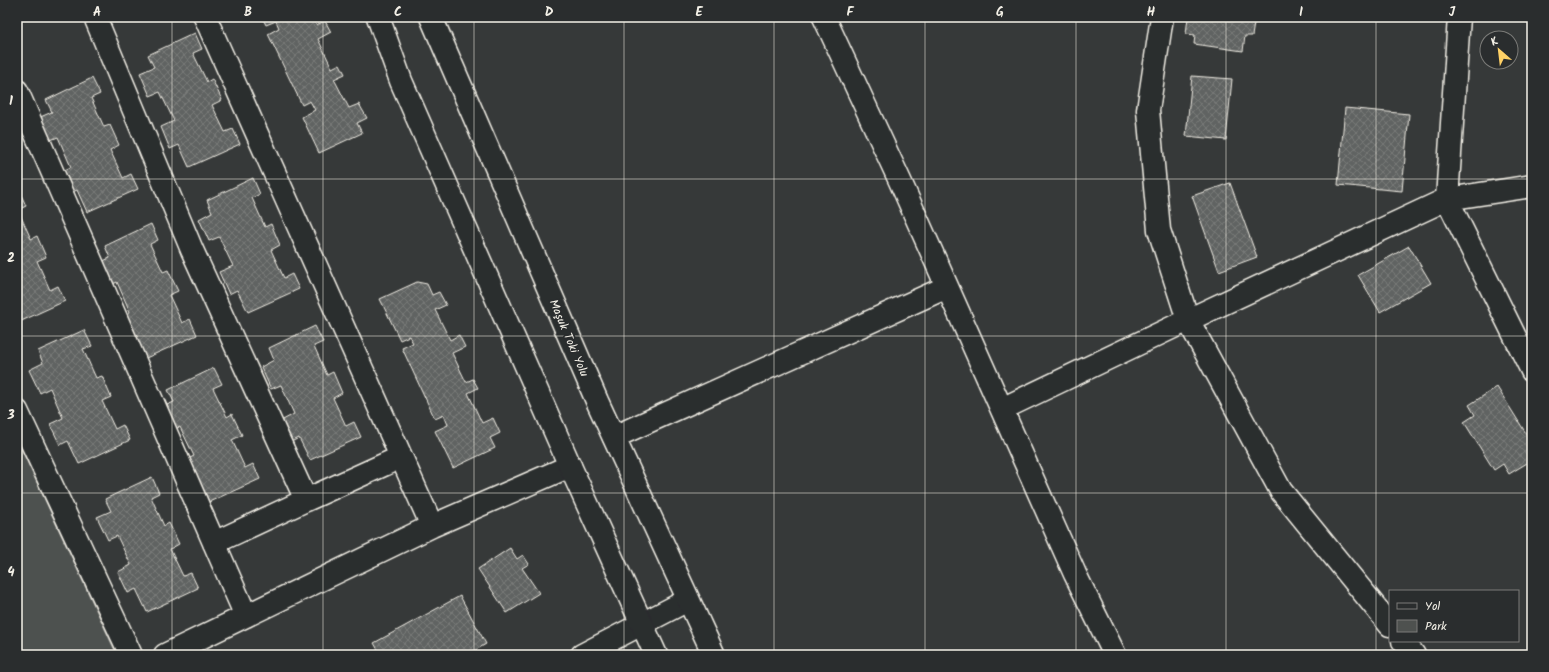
<svg xmlns="http://www.w3.org/2000/svg" width="1549" height="672" font-family="Kalam,sans-serif">
<style>
.park{fill:#4e514f;stroke:#a1a19c}
.building{fill:url(#building-cross-hatch);stroke:#f4f1e8}
.lines{fill:none;stroke-linecap:round;stroke-linejoin:round}
.minor-casing{stroke:#f4f1e8;stroke-width:25}
.major-casing{stroke:#f4f1e8;stroke-width:25}
.minor{stroke:#2a2d2e;stroke-width:22}
.major{stroke:#2a2d2e;stroke-width:22}
.grid{fill:none;stroke:#f4f1e8;stroke-width:1;stroke-opacity:0.55}
.labels{text-anchor:middle;stroke-width:3.5;stroke-linejoin:round;paint-order:stroke}
.street-label{font-size:12px;fill:#f4f1e8;stroke:#2a2d2e}
.neatline{fill:none;stroke:#f4f1e8;stroke-width:1.5}
.grid-label{font-size:13px;text-anchor:middle;font-weight:bold;fill:#f4f1e8}
</style>
<defs>
<pattern id="building-cross-hatch" width="8" height="8" patternUnits="userSpaceOnUse"><rect width="8" height="8" fill="#616362"/><path d="M0 0l8 8M0 8l8-8" fill="none" stroke="#787a78"/></pattern>
</defs>
<rect width="100%" height="100%" fill="#363939"/>
<filter id="ink" filterUnits="userSpaceOnUse"><feTurbulence type="fractalNoise" baseFrequency=".025" numOctaves="2"/><feDisplacementMap in="SourceGraphic" scale="8" xChannelSelector="R" yChannelSelector="G"/><feConvolveMatrix kernelMatrix="1 2 1 2 8 2 1 2 1" color-interpolation-filters="sRGB"/></filter>
<g filter="url(#ink)">
<path class="park" d="M17,440L117,655H17Z"/>
<path class="building" d="M262,17H312L316,25L325,21L331,32L318,39L332,68L340,64L345,74L334,79L349,108L359,104L367,118L357,123L362,133L319,153L302,117L315,110L310,101L302,105L268,34L279,28L276,21L266,25Z
M1188,17H1255L1252,36H1245L1243,51L1194,44L1195,35L1186,34Z
M195,33L202,49L193,53L207,82L212,79L222,100L212,105L225,132L233,129L240,144L189,167L179,145L170,149L161,127L174,121L160,92L150,96L140,73L154,67L148,55Z
M1192,76L1232,79L1226,140L1186,136Z
M92,78L100,94L91,98L104,127L110,125L119,145L110,150L123,178L131,174L138,189L87,212L77,190L68,194L58,173L71,167L58,137L48,141L38,118L52,112L46,100Z
M1345,108L1409,114L1402,191L1338,185Z
M253,178L260,194L252,198L265,227L271,224L280,245L271,250L284,278L292,274L299,289L248,312L237,290L229,294L219,272L233,266L219,237L209,241L199,219L212,212L207,200Z
M1230,183L1257,257L1219,271L1192,196Z
M19,190L26,206L18,210L31,239L37,236L46,257L37,261L50,290L58,286L65,301L17,323V191Z
M151,224L158,240L150,244L163,272L168,270L178,291L169,295L182,323L190,319L197,335L146,358L135,335L117,318L130,312L117,282L107,287L96,264L110,258L105,246Z
M1409,246L1431,283L1380,312L1358,275Z
M417,282L427,284L432,295L439,292L446,305L435,310L450,340L459,335L465,347L452,353L466,382L473,379L478,388L468,393L482,423L493,418L500,433L490,438L495,448L453,468L435,431L448,425L444,415L435,419L402,348L413,343L409,336L400,340L380,299Z
M315,326L323,342L314,346L327,375L333,372L342,393L333,398L346,426L354,422L361,437L310,460L299,438L291,442L281,421L294,414L281,385L271,389L261,367L274,360L269,348Z
M84,330L92,346L83,349L96,378L102,376L111,397L102,401L115,429L123,425L130,440L79,464L68,441L60,445L50,424L63,418L50,388L40,393L29,370L43,363L38,351Z
M214,368L222,384L213,388L227,417L232,414L242,435L232,440L245,468L253,464L260,479L209,502L199,480L180,463L194,456L180,427L170,431L160,408L174,402L168,390Z
M1497,387L1532,443V460L1509,474L1503,464L1494,470L1464,422L1475,415L1469,405Z
M152,477L159,493L151,497L164,526L169,523L179,544L170,549L183,576L191,573L198,588L147,612L136,589L128,593L118,572L131,565L117,536L108,540L97,517L111,511L105,499Z
M510,548L517,559L523,555L529,564L522,568L539,593L507,613L478,569Z
M460,596L486,644L467,655H381L374,643Z"/>
<g class="lines">
<defs>
<path id="minor" d="M95,17L192,250L306,500L214,543
M205,17L432,526
M824,17L900,181L1075,574L1115,655
M1162,17L1148,110L1159,230L1188,320L1281,491L1390,625
M1459,17L1447,199L1532,371
M17,91L246,616
M1002,409L1188,320L1447,199L1532,186
M17,411L131,655
M614,437L947,287
M306,500L401,457
M1403,641L1414,655
M165,655L432,526L570,466
M582,655L688,600"/>
<path id="major" d="M378,17L401,81L570,466L656,655
M431,17L597,401L714,655"/>
</defs>
<use href="#minor" class="minor-casing"/>
<use href="#major" class="major-casing"/>
<use href="#minor" class="minor"/>
<use href="#major" class="major"/>
</g>
</g>
<path class="grid" d="M172,17V655M323,17V655M474,17V655M624,17V655M774,17V655M925,17V655M1076,17V655M1226,17V655M1376,17V655M17,179H1532M17,336H1532M17,493H1532"/>
<g class="labels">
<g class="street-label">
<text transform="translate(569 338) rotate(67)" y="4">Maşuk Toki Yolu</text>
</g>
</g>
<rect width="1549" height="672" fill="none" stroke="#2a2d2e" stroke-width="44"/>
<rect x="1389" y="590" width="130" height="52" fill="#2a2d2e" stroke="#7b7b78"/>
<rect x="1397" y="603" width="20" height="6" fill="#2a2d2e" stroke="#7b7b78"/>
<text x="1425" y="610" font-size="12" fill="#f4f1e8">Yol</text>
<rect x="1397" y="620" width="20" height="12" fill="#4e514f" stroke="#7b7b78"/>
<text x="1425" y="630" font-size="12" fill="#f4f1e8">Park</text>
<g transform="translate(1499 50) rotate(332)"><circle r="19" fill="#2a2d2e" stroke="#7b7b78"/>
<path d="M0-3L7 15L0 10L-7 15Z" fill="#ffd166"/>
<text y="-6" font-size="11" font-weight="bold" text-anchor="middle" fill="#f4f1e8">K</text>
</g>
<rect x="22" y="22" width="1505" height="628" class="neatline"/>
<g class="grid-label">
<text x="97" y="16">A</text>
<text x="248" y="16">B</text>
<text x="398" y="16">C</text>
<text x="549" y="16">D</text>
<text x="699" y="16">E</text>
<text x="850" y="16">F</text>
<text x="1000" y="16">G</text>
<text x="1151" y="16">H</text>
<text x="1301" y="16">I</text>
<text x="1452" y="16">J</text>
<text x="11" y="105">1</text>
<text x="11" y="262">2</text>
<text x="11" y="419">3</text>
<text x="11" y="576">4</text>
</g>
</svg>
